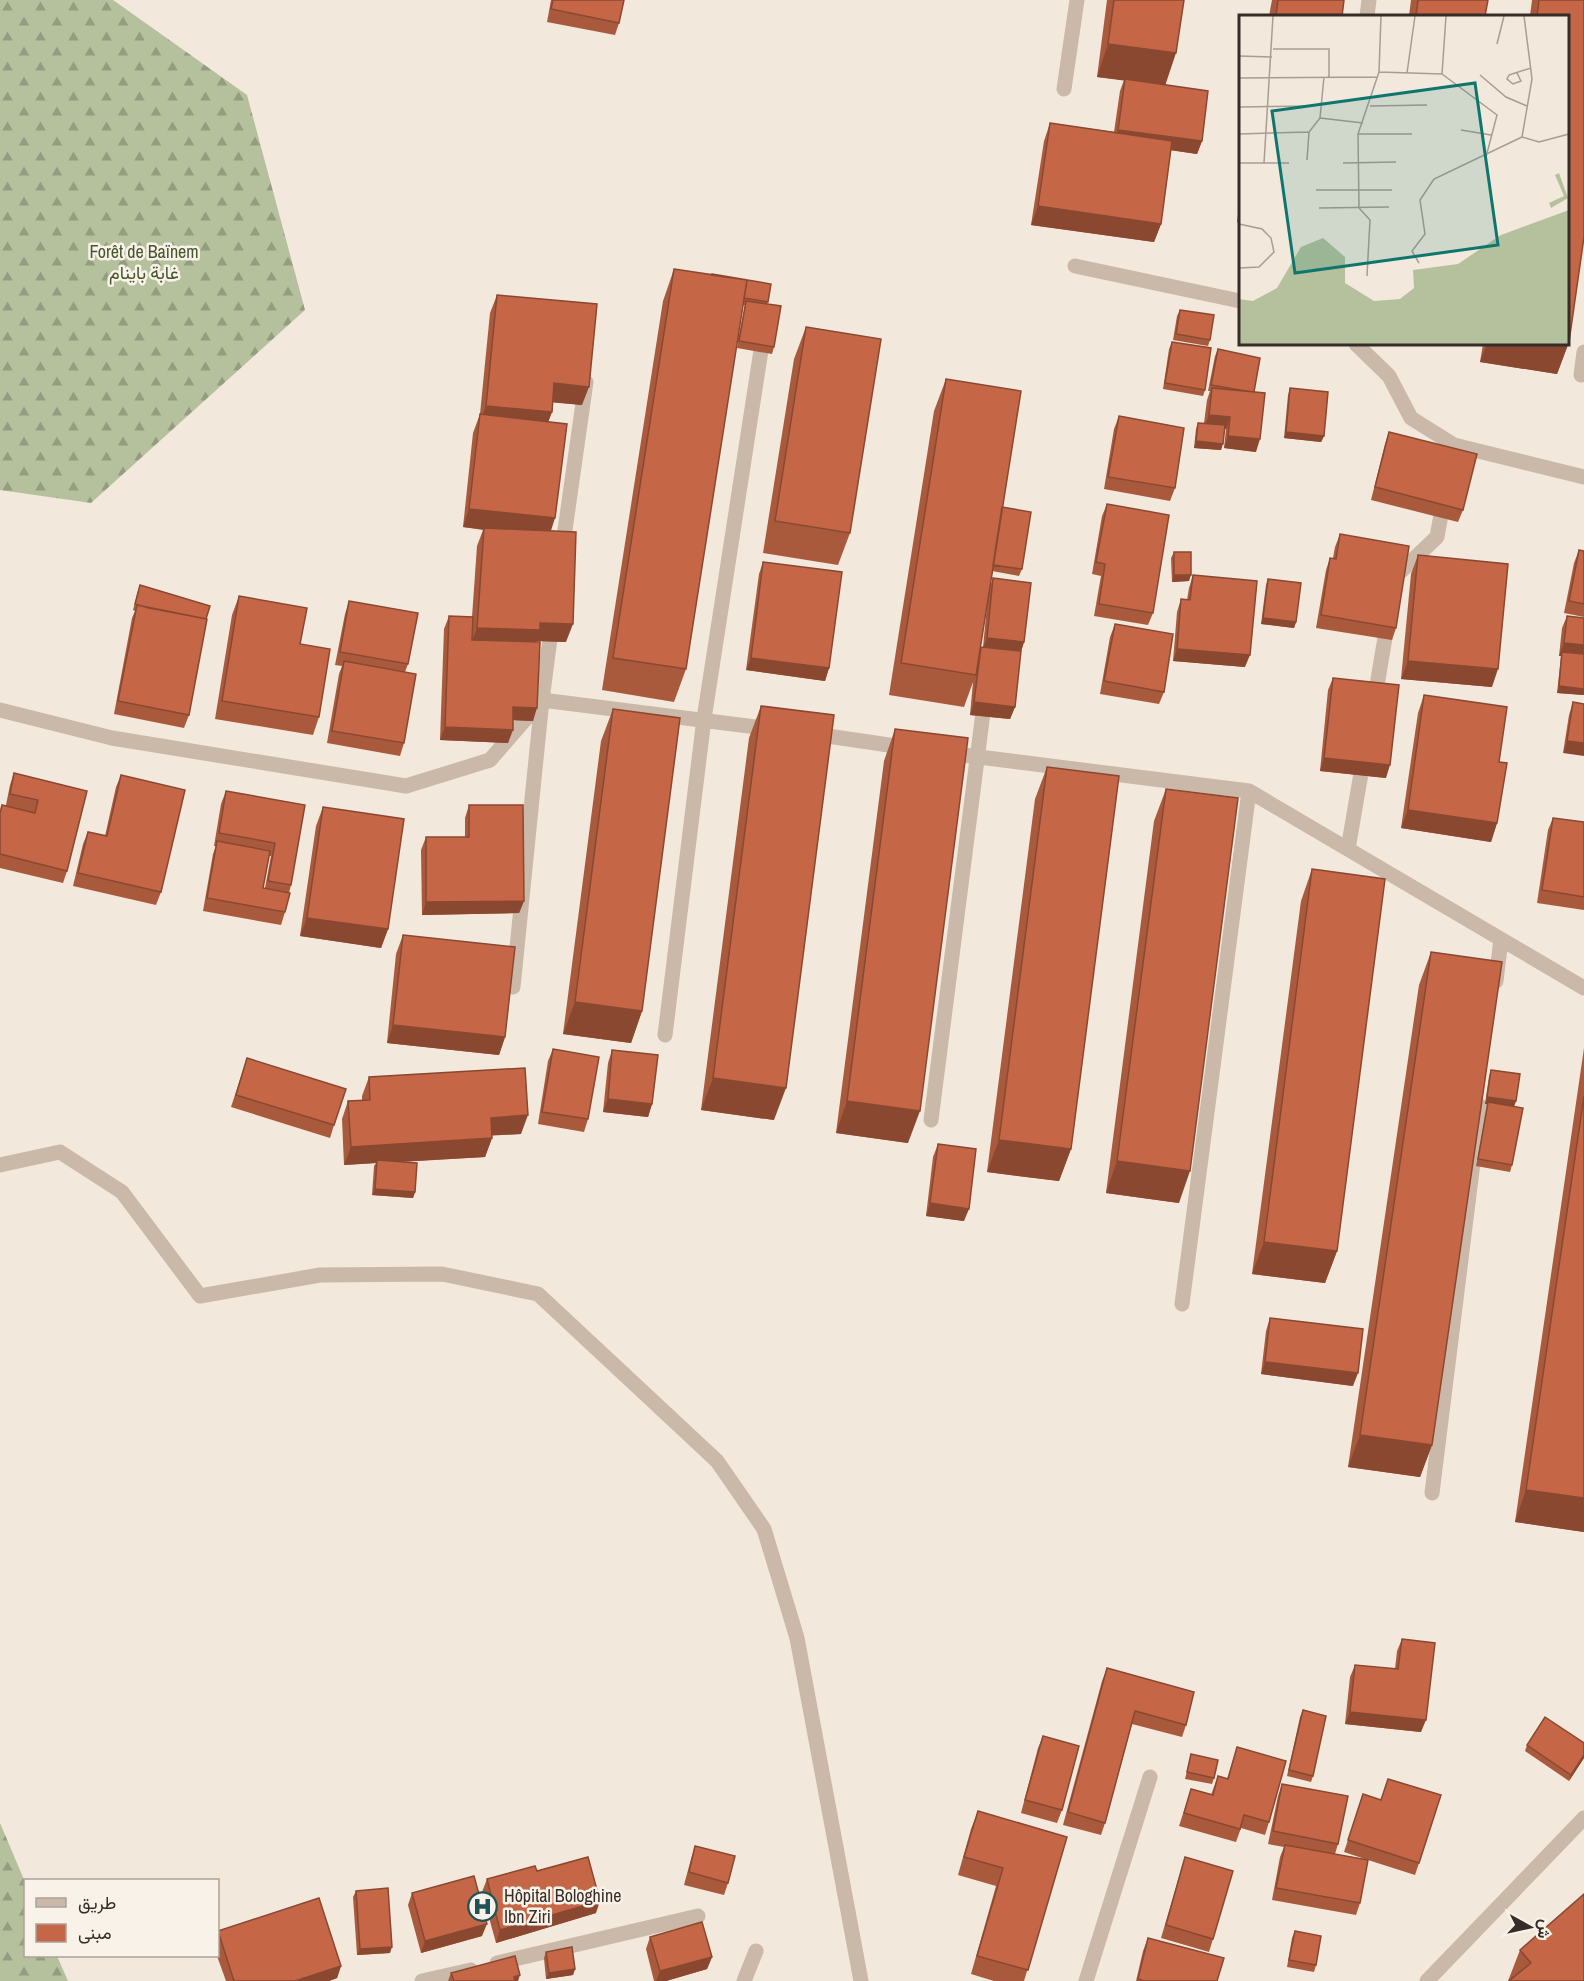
<svg xmlns="http://www.w3.org/2000/svg" width="1584" height="1981" font-family="'Archivo Narrow',Vazirmatn,sans-serif">
<style>
.forest{fill:url(#forest-firs)}
.lines{fill:none;stroke-linecap:round;stroke-linejoin:round}
.service{stroke:#cab8a8;stroke-width:15}
.minor{stroke:#cab8a8;stroke-width:15}
.wall{fill:#a9593c;fill-rule:evenodd}
.shaded-wall{fill:#8a4831}
.building{fill:#c56746;stroke:#8a4831;stroke-width:1.5}
.labels{text-anchor:middle;stroke-width:5;stroke-linejoin:round;paint-order:stroke}
.park-label{font-size:18px;fill:#45552c;stroke:#f9f2e8}
.poi-label{font-size:18px;fill:#372d28;stroke:#f9f2e8;text-anchor:start}
.inset-road{fill:none;stroke:#a79d94;stroke-width:1.5}
.view{fill:#0f766e;fill-opacity:0.15;stroke:#0f766e;stroke-width:3}
.inset-edge{fill:none;stroke:#372d28;stroke-width:3}
</style>
<defs>
<pattern id="forest-firs" width="22" height="20" patternUnits="userSpaceOnUse" patternTransform="scale(1.5)"><rect width="22" height="20" fill="#b4c19c"/><path d="M5 1l3.5 6h-7zM16 11l3.5 6h-7z" fill="#939d7f"/></pattern>
</defs>
<rect width="100%" height="100%" fill="#f2e8dc"/>
<path class="forest" d="M0,0H113L247,95L305,310L91,503L0,490Z
M0,1823L25,1882L26,1956H57L68,1981H0Z"/>
<g class="lines">
<path class="service" d="M497,1963L698,1916
M422,1981L471,1970
M744,1981L756,1951"/>
<path class="minor" d="M1367,16L1369,0
M1064,89L1077,0
M1075,266L1240,301
M1356,344L1389,376L1411,418L1454,445L1584,477
M1581,375L1584,352
M562,551L586,382
M1395,582L1397,575L1437,537L1444,498
M1374,703L1388,620
M0,710L112,738L406,786L490,760L542,700L772,729
M814,734L909,748
M947,753L1249,791L1584,988
M1348,849L1364,756
M1496,981L1501,939
M513,987L542,700L552,623
M665,1035L704,719L764,331
M931,1120L985,697
M0,1165L60,1152L122,1192L200,1296L320,1275L442,1274L538,1294L717,1461L764,1529L797,1638L861,1981
M1182,1304L1249,791
M1432,1493L1480,1106
M1086,1981L1150,1777
M1427,1981L1584,1818"/>
</g>
<path class="wall" d="M551,0H624L619,23L615,35L547,22Z
M1107,0H1184L1165,85L1202,141L1197,154L1171,150L1161,224L1154,242L1031,225L1044,141L1050,123L1114,132L1120,91L1124,80L1097,77Z
M1272,0H1344L1342,16H1269Z
M1411,0H1488L1485,16H1409Z
M1532,0H1584V237L1569,342L1557,374L1480,362L1483,344H1568V16H1530Z
M1240,200V223L1237,222Z
M674,269L768,302L767,304L774,347L772,354L737,348L745,305H743L686,669L674,702L602,690L663,301Z
M497,295L582,405L553,402L552,412L548,422L551,531L566,642L536,641L533,721L513,720L508,743L440,740L444,629L449,616L472,617L477,546L483,530L463,527L473,433L480,414L490,313Z
M1180,310L1210,340L1208,346L1173,340L1177,316Z
M806,327L850,533L838,565L763,553L794,359Z
M1172,342L1205,390L1203,396L1163,389L1169,349Z
M1218,349L1254,392L1256,452L1224,448L1226,429H1225L1221,450L1194,448L1196,429L1198,423H1204L1207,400L1210,391H1208L1215,356Z
M946,379L1002,507L1022,569L1019,576L992,571L990,587L993,578L1024,642L1021,651L1015,707L1010,719L970,715L973,682L964,707L889,695L934,411ZM987,606L983,647H980Z
M1290,388L1324,436L1321,442L1284,438L1288,395Z
M1119,416L1175,488L1170,501L1104,489L1114,429Z
M1389,432L1463,510L1458,522L1371,500L1385,444Z
M1107,504L1153,613L1148,625L1094,616L1101,576L1092,574L1102,516Z
M1340,534L1396,628L1392,640L1316,628L1326,570L1330,558H1333L1335,547Z
M1579,550L1584,551V617L1564,613L1574,563Z
M1174,552L1189,581L1172,582L1171,558Z
M1418,555L1492,687L1401,679L1411,574Z
M763,562L829,668L825,681L746,670L759,574Z
M1193,575L1245,667L1173,661L1177,612L1181,599L1187,600L1189,588Z
M1268,579L1296,622L1294,628L1261,624L1266,585Z
M138,591L206,619L189,715L184,728L114,714L132,618L135,611L133,610Z
M239,596L300,644L319,717L313,735L215,719L232,615Z
M349,601L408,664L405,672L404,743L400,756L327,743L339,674L342,666L335,665L345,614Z
M1567,616L1584,695L1557,693L1561,656H1559L1562,628Z
M1115,624L1164,692L1159,704L1100,694L1110,637Z
M1333,678L1386,778L1320,771L1328,690Z
M1424,695L1499,762L1497,823L1491,842L1401,828L1418,713Z
M1573,702L1584,704L1563,753L1569,715Z
M761,706L774,1120L701,1110L749,738Z
M613,709L642,1011L631,1043L563,1034L601,741Z
M895,729L908,1143L836,1133L884,761Z
M1047,767L1071,1149L1059,1181L987,1172L1035,799Z
M14,773L87,791L67,871L63,883L0,868V813L6,805L10,785Z
M121,775L161,892L156,905L73,886L83,844L88,832L105,836L116,787Z
M1166,789L1179,1203L1106,1193L1154,821Z
M226,791L305,805L291,885L289,893L285,912L281,925L203,911L213,854L216,846H214L221,804ZM269,856H271L265,888H263Z
M469,805L524,901L519,913L422,915L421,850L426,837H465V818Z
M323,807L388,929L381,948L300,936L316,826Z
M1553,818L1584,822V910L1537,903L1548,830Z
M1312,869L1337,1251L1325,1283L1252,1274L1301,901Z
M403,935L505,1037L499,1055L387,1043L396,954Z
M1431,952L1432,1445L1420,1477L1348,1467L1419,985Z
M1584,1048V1532L1515,1522Z
M553,1049L588,1119L584,1132L538,1124L548,1061Z
M612,1050L652,1104L648,1117L603,1112L608,1063Z
M247,1058L334,1125L330,1138L231,1107Z
M1491,1070L1516,1101L1514,1107L1512,1165L1510,1172L1476,1166L1488,1104H1485L1489,1076Z
M369,1077L521,1134L492,1135V1138L485,1157L401,1162L415,1192L413,1198L372,1195L374,1166L376,1163L344,1165L342,1119L348,1101L362,1100V1096Z
M938,1144L964,1221L926,1216L933,1157Z
M1270,1318L1353,1386L1261,1374L1266,1331Z
M1402,1639L1421,1732L1345,1724L1350,1677L1355,1665L1395,1669L1397,1651Z
M1107,1668L1186,1725L1182,1737L1132,1724L1105,1823L1101,1835L1063,1825L1102,1681Z
M1303,1710L1313,1776L1311,1782L1287,1776L1300,1717Z
M1043,1736L1062,1810L1057,1823L1021,1813L1038,1748Z
M1584,1743V1758L1569,1781L1525,1751L1527,1745Z
M1237,1747L1269,1822L1265,1835L1241,1828L1236,1842L1179,1826L1191,1789L1211,1795L1218,1776L1227,1779Z
M1191,1754L1214,1778L1212,1784L1185,1779Z
M1282,1784L1338,1844L1335,1854L1365,1859L1344,1852L1363,1794L1419,1863L1415,1875L1368,1860L1360,1903L1356,1915L1272,1900L1280,1857L1284,1847L1268,1844L1278,1796Z
M978,1811L1067,1837L1024,1981H994L971,1974L996,1886L958,1875L971,1829Z
M695,1846L728,1883L724,1895L684,1885L691,1859Z
M1185,1857L1213,1939L1209,1952L1161,1938L1181,1870Z
M537,1871L596,1913L496,1943L482,1892L487,1879Z
M356,1891L390,1953L357,1955L353,1897Z
M412,1893L482,1936L421,1953L408,1905Z
M218,1931L341,1966L337,1978L329,1981H226L217,1956Z
M1295,1931L1316,1965L1314,1972L1287,1967L1292,1938Z
M650,1937L712,1957L707,1969L666,1981H654L646,1949Z
M1148,1938L1217,1981H1136L1143,1951Z
M1520,1950L1584,1981H1508Z
M546,1952L575,1969L573,1975L546,1979L544,1958Z
M451,1973L518,1981H448Z"/>
<path class="shaded-wall" d="M1108,44L1176,53L1165,86L1097,77Z
M1118,130L1202,141L1197,154L1113,142Z
M1038,206L1161,224L1154,242L1031,225Z
M1568,341L1569,342L1557,374L1480,362L1487,344H1568Z
M554,383L589,387L582,405L548,402Z
M486,406L552,412L545,430L479,424Z
M1209,415L1230,417L1226,429L1204,427Z
M1286,432L1324,436L1321,442L1284,438Z
M1228,436L1260,439L1256,452L1224,448Z
M1196,441L1223,444L1221,450L1194,448Z
M469,509L555,518L549,537L463,527Z
M1174,575H1191L1189,581L1172,582Z
M1263,618L1296,622L1294,628L1261,624Z
M540,623L573,624L566,642L536,641L533,648L470,646L477,628Z
M987,638L1024,642L1020,655L982,650Z
M1564,643L1584,645V658L1562,652L1561,656H1559Z
M1177,649L1250,655L1245,667L1173,661Z
M751,658L829,668L825,681L746,670Z
M1408,661L1498,669L1492,687L1401,679Z
M1559,686L1584,689V695L1557,693Z
M974,702L1015,707L1010,719L970,715Z
M513,707L537,708L533,721L509,720Z
M445,727L513,730L508,743L440,740Z
M1567,741L1584,743V756L1563,753Z
M1324,758L1390,765L1386,778L1320,771Z
M1408,810L1497,823L1491,842L1401,828Z
M524,901L519,913L422,915L426,902Z
M307,918L388,929L381,948L300,936Z
M575,1002L642,1011L631,1043L563,1034Z
M393,1025L505,1037L499,1055L387,1043Z
M713,1078L786,1088L774,1120L701,1110Z
M1487,1097L1516,1101L1513,1108L1485,1104Z
M608,1099L652,1104L648,1117L603,1112Z
M847,1101L920,1111L908,1143L836,1133Z
M528,1115L521,1134L485,1136L491,1118Z
M492,1138L485,1157L376,1163L377,1160L376,1163L344,1165L351,1147Z
M999,1140L1071,1149L1059,1181L987,1172Z
M1117,1161L1190,1171L1179,1203L1106,1193Z
M375,1189L415,1192L413,1198L372,1195Z
M930,1203L969,1209L964,1221L926,1216Z
M1264,1242L1337,1251L1325,1283L1252,1274Z
M1265,1362L1358,1373L1353,1386L1261,1374Z
M1360,1435L1432,1445L1420,1477L1348,1467Z
M1526,1490L1584,1498V1532L1515,1522Z
M1350,1712L1426,1720L1421,1732L1345,1724Z
M1584,1755V1758L1569,1781L1571,1775Z
M600,1901L596,1913L496,1943L500,1930Z
M487,1924L482,1936L421,1953L425,1941Z
M392,1947L390,1953L357,1955L360,1949Z
M712,1957L707,1969L666,1981H656L660,1971Z
M341,1966L337,1978L329,1981H295Z
M575,1969L573,1975L546,1979L549,1973Z
M520,1975L518,1981H513L514,1977Z"/>
<path class="building" d="M553,0H624L619,23L551,9Z
M1114,0H1184L1176,53L1108,44Z
M1278,0H1344L1342,16H1276Z
M1418,0H1488L1485,16H1416Z
M1539,0H1584V237L1569,342L1568,341V16H1537Z
M1125,79L1208,91L1202,141L1118,130Z
M1050,123L1172,141L1161,224L1038,206Z
M674,269L747,280L686,669L613,658Z
M712,274L771,284L768,302L744,298L747,280L711,275Z
M497,295L597,304L589,387L554,383L552,412L486,406Z
M746,301L781,306L774,347L739,341Z
M1180,310L1214,315L1210,340L1176,334Z
M806,327L881,339L850,533L775,521Z
M1172,342L1211,348L1205,390L1165,383Z
M1218,349L1260,358L1254,392L1240,390L1211,385Z
M946,379L1021,391L976,675L901,663Z
M1212,388L1265,393L1260,439L1228,436L1230,417L1209,415Z
M1290,388L1328,392L1324,436L1286,432Z
M480,414L567,424L555,518L469,509Z
M1119,416L1184,428L1175,488L1108,477Z
M1198,423L1225,425L1223,444L1196,441Z
M1389,432L1477,454L1463,510L1375,487Z
M1107,504L1169,515L1153,613L1099,604L1105,564L1096,562Z
M1002,507L1031,512L1022,569L993,565Z
M484,528L576,532L573,624L540,623V630L477,628Z
M1340,534L1409,546L1396,628L1321,615L1330,558L1336,559Z
M1579,550L1584,551V604L1569,601Z
M1174,552H1191V575H1174Z
M1418,555L1508,564L1498,669L1408,661Z
M763,562L842,572L829,668L751,658Z
M1193,575L1257,581L1250,655L1177,649L1181,599L1190,600Z
M993,578L1031,583L1024,642L987,638Z
M1268,579L1301,583L1296,622L1263,618Z
M140,585L210,606L206,619L149,608L135,604Z
M239,596L307,608L300,644L330,649L319,717L222,701Z
M349,601L418,613L408,664L340,652Z
M137,605L207,619L189,715L118,701Z
M449,616L473,617L472,640L540,642L537,708L513,707V730L445,727Z
M1567,616L1584,618V645L1564,643Z
M1115,624L1173,634L1164,692L1104,681Z
M981,647L1021,651L1015,707L974,702Z
M1562,652L1584,654V689L1559,686Z
M344,661L416,674L404,743L332,731Z
M1333,678L1399,685L1390,765L1324,758Z
M1424,695L1507,707L1499,762L1507,763L1497,823L1408,810Z
M1573,702L1584,704V743L1567,741Z
M761,706L834,715L786,1088L713,1078Z
M613,709L680,718L642,1011L575,1002Z
M895,729L968,738L920,1111L847,1101Z
M1047,767L1119,776L1071,1149L999,1140Z
M14,773L87,791L67,871L0,854V813L2,805L35,813L38,800L10,794Z
M121,775L185,790L161,892L78,873L88,832L107,836Z
M1166,789L1238,798L1190,1171L1117,1161Z
M226,791L305,805L291,885L268,881L275,843L219,833Z
M469,805H523L524,901L426,902V837H469Z
M323,807L404,819L388,929L307,918Z
M1553,818L1584,822V897L1542,890Z
M217,841L270,851L263,888L290,893L285,912L207,898Z
M1312,869L1385,879L1337,1251L1264,1242Z
M403,935L515,947L505,1037L393,1025Z
M1431,952L1502,962L1432,1445L1360,1435Z
M553,1049L599,1057L588,1119L542,1112Z
M612,1050L658,1055L652,1104L608,1099Z
M247,1058L346,1089L334,1125L236,1095Z
M525,1068L528,1115L491,1118L492,1138L351,1147L348,1101L370,1100L369,1077Z
M1491,1070L1520,1074L1516,1101L1487,1097Z
M1584,1096V1498L1526,1490Z
M1488,1102L1523,1108L1512,1165L1478,1159Z
M938,1144L976,1149L969,1209L930,1203Z
M377,1160L417,1163L415,1192L375,1189Z
M1270,1318L1363,1329L1358,1373L1265,1362Z
M1402,1639L1435,1643L1426,1720L1350,1712L1355,1665L1398,1669Z
M1107,1668L1194,1692L1186,1725L1135,1711L1105,1823L1068,1812Z
M1303,1710L1326,1716L1313,1776L1289,1770Z
M1545,1717L1584,1743V1755L1571,1775L1527,1745Z
M1043,1736L1079,1746L1062,1810L1025,1800Z
M1237,1747L1286,1761L1269,1822L1244,1815L1240,1829L1184,1813L1191,1789L1213,1795L1218,1776L1228,1779Z
M1191,1754L1218,1760L1214,1778L1187,1772Z
M1388,1779L1441,1795L1419,1863L1348,1840L1363,1794L1381,1800Z
M1282,1784L1348,1796L1338,1844L1273,1831Z
M978,1811L1067,1837L1028,1970L977,1956L1003,1868L964,1857Z
M1285,1845L1368,1860L1360,1903L1276,1888Z
M695,1846L735,1856L728,1883L689,1872Z
M588,1857L600,1901L500,1930L487,1879L535,1866L537,1871Z
M1185,1857L1233,1871L1213,1939L1166,1925Z
M474,1876L487,1924L425,1941L412,1893Z
M388,1888L392,1947L360,1949L356,1891Z
M1584,1894V1981H1509L1531,1963L1520,1950Z
M319,1898L341,1966L295,1981H234L218,1931Z
M702,1922L712,1957L660,1971L650,1937Z
M1295,1931L1321,1936L1316,1965L1289,1960Z
M1148,1938L1224,1958L1217,1981H1144L1138,1979Z
M572,1947L575,1969L549,1973L546,1952Z
M515,1956L520,1975L514,1977L515,1981H454L451,1973Z"/>
<defs>
<symbol id="hospital-ring" viewBox="-11 -11 22 22"><circle r="9.5" fill="#f9f2e8" stroke="#1e5358" stroke-width="1.5"/><path d="M-5-5h3v3.5h4V-5h3V5h-3V1.5h-4V5h-3Z" fill="#1e5358"/></symbol>
</defs>
<g fill-rule="evenodd">
<use href="#hospital-ring" x="466" y="1890" width="33" height="33"/>
</g>
<g class="labels">
<g class="park-label">
<text x="144" y="258">Forêt de Baïnem<tspan x="144" dy="21">غابة باينام</tspan></text>
</g>
<g class="poi-label">
<text x="504" y="1902">Hôpital Bologhine<tspan x="504" dy="21">Ibn Ziri</tspan></text>
</g>
</g>
<g transform="translate(1239 15)">
<rect width="330" height="330" fill="#f2e8dc"/>
<path d="M320,158L329,183L312,193L310,188L325,181L316,160ZM330,195V329H0V284L14,286L38,273L62,232L84,223L106,242V268L135,286L161,284L175,273L174,255L219,249L262,220Z" fill="#b4c19c"/>
<path class="inset-road" d="M285,1L293,64L283,122L300,127L330,119M258,29L265,1M34,34H90V62M0,41L33,42M140,57L203,59L207,1M168,58L176,1M278,58L282,66L274,69L268,64L270,60L273,59L292,53M203,59L258,100L247,142M241,60L267,82L288,91M0,63L138,62M131,91L188,90M0,92L72,91M81,103L124,108M222,115L252,120M0,119L70,117M119,119H173M68,145L70,117L81,103L85,62M0,148H50M25,148L34,1M104,148L157,147M77,175H153M80,193L150,192M0,209L23,214L32,223L35,237L20,252L0,253M180,248L173,236L186,219L181,185L195,164L283,122M128,261L131,205L120,193L119,119L140,57L142,1"/>
<path class="view" d="M236,68L259,230L56,258L33,96Z"/>
<rect width="330" height="330" class="inset-edge"/>
</g>
<rect x="24" y="1879" width="195" height="78" fill="#f9f2e8" stroke="#aba39b" stroke-width="1.5"/>
<rect x="36" y="1898" width="30" height="9" fill="#cab8a8" stroke="#aba39b" stroke-width="1.5"/>
<text x="78" y="1909" font-size="18" fill="#372d28">طريق</text>
<rect x="36" y="1924" width="30" height="18" fill="#c56746" stroke="#aba39b" stroke-width="1.5"/>
<text x="78" y="1939" font-size="18" fill="#372d28">مبنى</text>
<g transform="translate(1530 1927) rotate(98)" stroke="#f9f2e8" stroke-width="4.5" paint-order="stroke">
<path d="M0-4.5L10 22L0 15L-10 22Z" fill="#372d28"/>
<text y="-9" font-size="16" font-weight="bold" text-anchor="middle" fill="#372d28">ش</text>
</g>
</svg>
